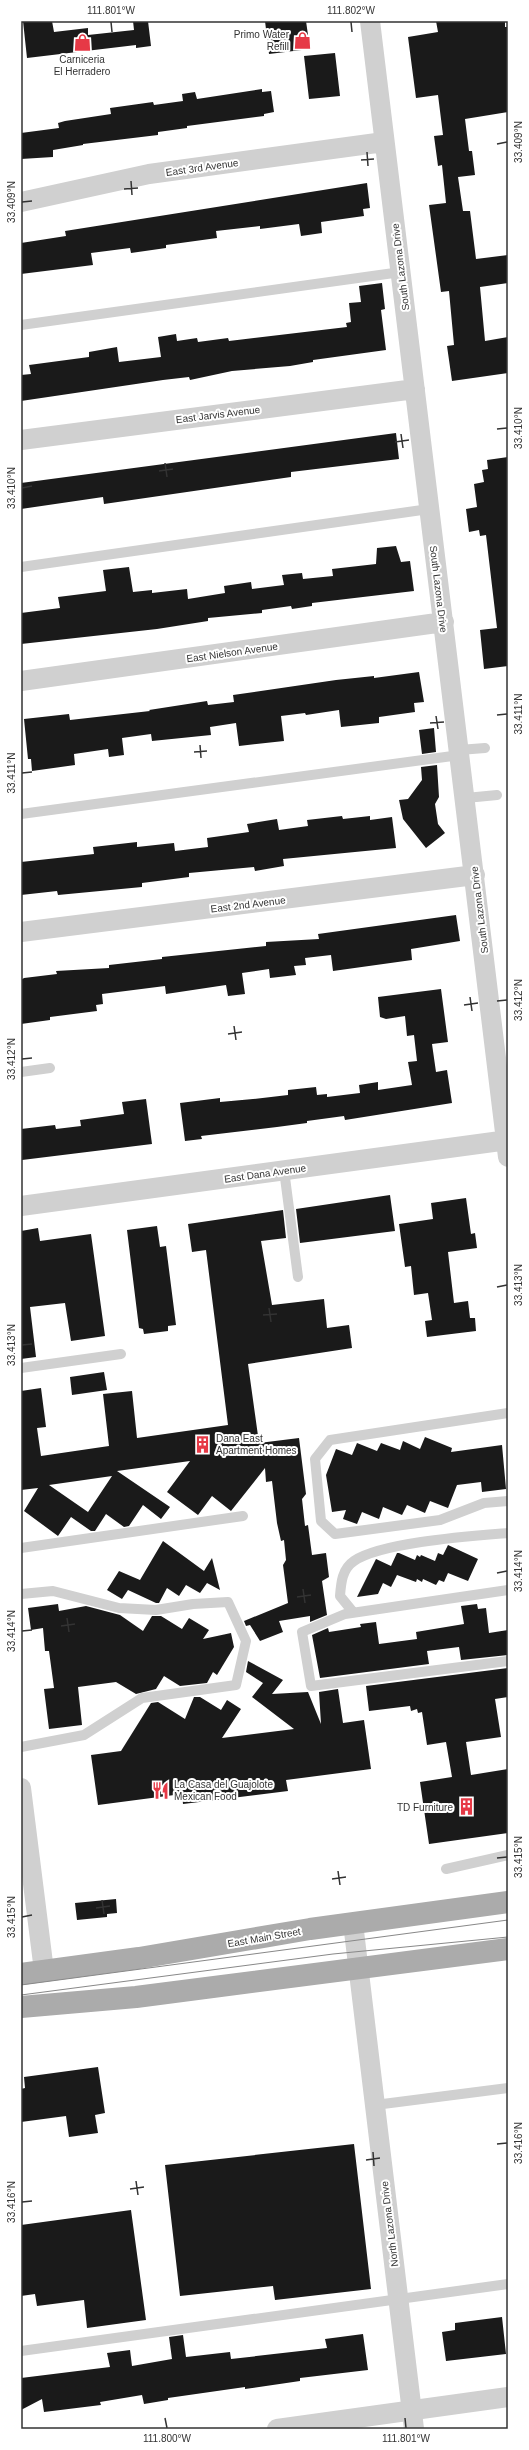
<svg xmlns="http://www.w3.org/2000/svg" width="529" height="2450" font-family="Helvetica,sans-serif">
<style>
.building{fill:#1a1a1a;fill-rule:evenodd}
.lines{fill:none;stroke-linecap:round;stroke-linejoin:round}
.service{stroke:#d0d0d0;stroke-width:10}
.minor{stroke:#d0d0d0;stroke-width:20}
.primary{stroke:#ababab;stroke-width:22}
.tram{stroke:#888;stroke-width:1}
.ticks{fill:none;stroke:#333;stroke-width:1.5}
.labels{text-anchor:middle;stroke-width:4;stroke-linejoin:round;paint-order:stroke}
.poi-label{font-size:10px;fill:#333;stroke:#fff;text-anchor:end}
.street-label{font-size:10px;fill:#333;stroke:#fff}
.neatline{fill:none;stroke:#333;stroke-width:1.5}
.ticks-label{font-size:10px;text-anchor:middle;fill:#333}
</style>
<rect width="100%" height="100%" fill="#fff"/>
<path class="building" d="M23,21H52L54,32L88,28V35L134,30L133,21H148L151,46L136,48V45L27,58Z
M265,21H306L310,49L269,54Z
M436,21H505V27H508V112L465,119L469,151H472L475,175L458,177L463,211H470L476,259L508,255V283L480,287L485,341L508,337V373L452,381L447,346L454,345L449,291L441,292L429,205L446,203L442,165L438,166L434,136L443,135L438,95L416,98L408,37L438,32Z
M335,53L340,96L309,99L304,56Z
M262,89V92L271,91L274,112L264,114V116L187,126V128L158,132V135L83,144V145L53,150V157L21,159V133L59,128L58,123L65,121L111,114L110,108L153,102L154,105L183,101L182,94L195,92L197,99Z
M367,183L370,208L363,209L364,216L321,222L322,233L301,236L299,224L260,229V226L216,231L217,238L166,245V248L131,253L130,248L91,253L93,265L21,274V243L66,236L65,231Z
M382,283L385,309L381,310L386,350L313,360V362L290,366L232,371L190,380L189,377L163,380L21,401V375L31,374L29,365L89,357V352L117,347L119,362L161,357L158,337L176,334L177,341L197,338L198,342L228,338L229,341L347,327L346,323L351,322L349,303L361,302L359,286Z
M396,433L399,459L291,472V477L104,504L103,497L21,509V483Z
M508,457V666L484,669L480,630L497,628L486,535L480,536L479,530L469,532L466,509L477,507L474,484L484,482L482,470L488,469L487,460Z
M396,546L401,562L410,561L414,591L312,603V606L292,609L291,606L262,610V613L208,618V621L157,629L21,644V613L60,608L58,597L106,591L103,570L129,567L133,592L152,590V593L187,589L188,599L225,593L224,586L251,582L252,589L284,585L282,575L302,573L303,579L333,576L332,569L376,564L377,548Z
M419,672L424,702L414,703L415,712L379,717V723L341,727L339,710L306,715L305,713L281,716L284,741L239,746L236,723L210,727L211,735L152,741L151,734L122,738L124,755L109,757L108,749L74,754L75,765L32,771L31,759H28L24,719L69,714L70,720L150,711L149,710L207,701L208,705L234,702L233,695L336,680L374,676V678Z
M434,728L436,752L422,754L419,730Z
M437,765L439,797L435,804L438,824L445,833L426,848L403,819L399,800L408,799L422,780L421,767Z
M342,816L343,819L370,816V820L392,817L396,848L283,859L284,866L255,871L254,867L189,873V877L142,883V887L58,895L57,891L21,895V862L94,854L93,847L137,842V847L174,843L175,851L208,847L207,838L249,832L247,824L277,819L279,830L308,826L307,820Z
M456,915L460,941L411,949L412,960L333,971L331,955L305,958L306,965L294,966L296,975L270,978L269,969L242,973L245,994L228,996L226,985L166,994L165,986L102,994L103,1004L96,1005L97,1011L50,1017V1020L21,1024V980L24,978L57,974L56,971L109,968V965L162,959V957L266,946V942L319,939L318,934Z
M441,989L448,1042L432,1044L436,1072L447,1070L452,1103L345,1120L344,1116L307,1121V1123L277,1127L201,1136L202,1139L185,1141L180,1103L220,1098V1102L253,1099L288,1095V1090L316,1087L317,1095L327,1094V1097L360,1093L359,1085L378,1082V1090L412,1085L408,1062L417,1061L414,1035L407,1036L405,1016L386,1019L380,1017L378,997Z
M146,1099L152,1144L22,1160L21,1129L55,1125L56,1129L81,1126L80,1120L124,1114L122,1102Z
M390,1195L395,1231L300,1243L296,1209Z
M466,1198L471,1234L475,1233L477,1248L448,1252L454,1303L468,1301L470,1318H475L476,1331L427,1337L425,1321L432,1320L428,1293L414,1295L411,1266L405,1267L399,1224L433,1219L431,1203Z
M283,1210L286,1238L261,1241L272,1305L324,1299L327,1328L349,1325L352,1348L248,1364L259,1443L299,1438L306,1494L302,1499L305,1526L308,1525L312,1555L326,1553L329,1577L322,1581L327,1615L310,1622V1616L279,1621L283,1632L260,1641L250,1625L246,1626L244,1621L288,1603L283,1565L286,1560L284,1540L281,1541L277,1523L272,1481L266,1482L265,1468L231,1511L212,1496L198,1515L167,1492L190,1461L117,1471L170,1507L161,1519L143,1505L129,1526L124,1527L106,1514L95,1531H91L71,1517L58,1536L24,1511L38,1488L21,1490V1391L41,1388L46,1427L37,1428L41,1456L109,1446L103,1394L132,1391L137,1438L228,1425L206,1250L192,1252L188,1224ZM112,1476L88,1512L49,1485Z
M157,1226L160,1247L166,1246L176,1325L168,1326V1331L144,1334L143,1329L139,1328L127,1230Z
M38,1228L40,1241L91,1234L105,1336L71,1341L65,1303L30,1307L36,1357L21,1359V1231Z
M104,1372L107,1390L72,1395L70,1377Z
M425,1437L452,1448L451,1452L502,1445L506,1489L482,1492L481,1482L457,1485L448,1508L430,1501L425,1513L407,1505L402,1515L383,1507L379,1519L362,1512L357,1524L343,1519L346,1510L332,1512L326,1475L336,1449L352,1455L357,1443L377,1451L381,1443L400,1450L403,1441L420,1449Z
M163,1541L204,1571L212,1558L220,1590L207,1583L200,1593L186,1585L179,1596L167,1588L159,1603H156L128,1590L122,1599L107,1590L119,1571L140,1580Z
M448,1545L478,1559L468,1581L448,1573L444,1582L439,1580L436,1585L423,1579L422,1582L417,1579L416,1582L397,1575L391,1587L383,1583L378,1594L357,1597L376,1559L391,1566L397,1553H399L415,1560L417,1555L420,1557L421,1555L435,1561L438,1553L443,1555Z
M58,1604L59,1611L86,1606L120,1615L143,1631L152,1616H161L182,1629L189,1618L209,1630L203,1639L231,1633L234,1647L217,1675L213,1672L207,1683L180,1686L164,1676L156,1689L136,1694L116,1682L78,1687L82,1725L49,1729L44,1689L54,1688L49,1651H45L43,1628L31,1630L28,1608Z
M477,1604L478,1609L486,1608L489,1633L508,1630V1655L461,1660L459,1647L427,1651L429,1664L320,1678L312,1635L328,1628L329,1632L361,1627L360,1624L376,1622L379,1644L417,1639L416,1632L464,1624L461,1606Z
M248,1661L283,1680L272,1694L308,1692L321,1724L319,1692L338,1689L343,1723L364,1720L371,1769L286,1780L288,1791L183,1804L182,1794L98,1805L91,1755L121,1751L151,1703L158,1702L185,1719L194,1697H200L221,1710L227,1700L241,1709L222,1738L294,1729L252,1697L263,1683L246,1672Z
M508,1668V1697L495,1699L501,1737L466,1742L471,1775L508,1769V1833L429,1844L420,1782L452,1777L446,1742L427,1745L422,1712L418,1713L417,1709L411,1711L410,1706L369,1711L366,1686Z
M116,1899L117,1913L107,1914V1917L77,1920L75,1903Z
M98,2067L105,2113L95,2115L98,2133L69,2137L66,2116L21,2122V2089L25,2088L24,2077Z
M354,2144L371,2289L275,2300L273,2286L180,2296L165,2165Z
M131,2210L146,2320L87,2328L84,2300L37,2306L35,2294L21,2296V2225Z
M502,2317L506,2354L446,2361L442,2332L455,2330V2323Z
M363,2334L368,2370L300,2378V2381L245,2389V2387L168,2398V2400L144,2404L142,2395L100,2402L101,2405L44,2412L42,2399L21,2410V2378L110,2367L107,2353L130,2350L132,2366L172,2359L169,2337L183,2335L186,2357L230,2352L231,2359L327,2348L325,2339Z"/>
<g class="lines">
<path class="service" d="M21,325L401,272
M21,567L429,509
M459,750L485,748
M466,798L497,795
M21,814L460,755
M21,1072L50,1068
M284,1170L298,1277
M21,1368L121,1354
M508,1413L330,1440L315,1459L321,1521L335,1534L440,1520L484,1503L508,1501
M21,1548L243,1516
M508,1590L345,1614L302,1632L311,1686L508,1661
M21,1594L53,1591L119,1608L156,1610L193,1604L228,1602L246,1641L236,1685L142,1698L84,1735L21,1747
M353,1612L340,1596C341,1583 342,1569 354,1561C382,1542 473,1536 508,1533
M446,1869L508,1855
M375,2105L508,2088
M21,2351L508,2284"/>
<path class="minor" d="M370,21L508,1157
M21,202L149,174L384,142
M21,440L415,389
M21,681L444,622
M21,932L475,875
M21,1206L508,1140
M21,1788L44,1971
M353,1923L414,2429
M277,2429L508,2397"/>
<path class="primary" d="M21,1974L139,1958L310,1929L508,1902
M21,2007L136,1997L508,1949"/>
<path class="tram" d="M21,1985L508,1920
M21,1995L333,1954L508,1937"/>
</g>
<path class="ticks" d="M111,22L112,32M351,22L352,32M497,144L507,142M367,152L368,166M361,160L374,159M131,181L132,195M124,189L138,188M22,202L32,201M497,429L507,428M401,434L403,448M395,442L409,440M165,463L167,477M159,471L173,469M22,488L32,486M497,715L507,714M436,716L438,729M430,723L444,722M200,745L201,758M194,752L207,751M22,773L32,772M470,997L472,1011M497,1001L507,1000M464,1005L478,1003M234,1026L236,1040M228,1034L242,1032M22,1059L32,1058M497,1287L507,1285M269,1308L271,1322M263,1315L277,1314M22,1345L32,1344M497,1573L507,1571M303,1589L305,1603M297,1597L311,1595M67,1618L69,1632M61,1626L75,1624M22,1631L32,1630M497,1858L507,1857M338,1871L340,1885M332,1879L346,1877M102,1900L104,1914M96,1908L110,1906M22,1917L32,1915M497,2144L507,2143M373,2152L374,2166M366,2160L380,2158M136,2181L138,2195M130,2189L144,2187M22,2202L32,2201M165,2418L167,2428M405,2418L406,2428"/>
<defs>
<symbol id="shop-bare" viewBox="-9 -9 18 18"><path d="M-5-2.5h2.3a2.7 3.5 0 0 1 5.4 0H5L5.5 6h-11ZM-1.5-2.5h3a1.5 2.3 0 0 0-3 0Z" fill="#e63946" stroke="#fff" stroke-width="2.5" paint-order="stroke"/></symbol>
<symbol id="building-bare" viewBox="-9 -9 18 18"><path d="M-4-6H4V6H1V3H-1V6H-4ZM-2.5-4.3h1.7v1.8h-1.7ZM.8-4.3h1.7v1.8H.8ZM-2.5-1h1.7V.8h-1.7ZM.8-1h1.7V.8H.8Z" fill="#e63946" stroke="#fff" stroke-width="2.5" paint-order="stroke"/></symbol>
<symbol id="restaurant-bare" viewBox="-9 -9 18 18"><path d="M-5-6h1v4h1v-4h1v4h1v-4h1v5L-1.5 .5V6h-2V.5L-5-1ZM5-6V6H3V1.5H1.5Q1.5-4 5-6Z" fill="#e63946" stroke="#fff" stroke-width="2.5" paint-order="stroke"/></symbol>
</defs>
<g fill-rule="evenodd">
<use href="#shop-bare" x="290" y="28" width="25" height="25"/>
<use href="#shop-bare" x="70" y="30" width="25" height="25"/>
<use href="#building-bare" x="190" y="1432" width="25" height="25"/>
<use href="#restaurant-bare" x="148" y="1778" width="25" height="25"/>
<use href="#building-bare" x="454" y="1794" width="25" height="25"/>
</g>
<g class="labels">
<g class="poi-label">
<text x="289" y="38">Primo Water<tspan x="289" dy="12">Refill</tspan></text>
<text x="82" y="63" text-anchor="middle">Carniceria<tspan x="82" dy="12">El Herradero</tspan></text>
<text x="216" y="1442" text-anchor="start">Dana East<tspan x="216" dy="12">Apartment Homes</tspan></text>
<text x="174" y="1788" text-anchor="start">La Casa del Guajolote<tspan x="174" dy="12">Mexican Food</tspan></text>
<text x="453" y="1811">TD Furniture</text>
</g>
<g class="street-label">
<text transform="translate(202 167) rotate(-8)" y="4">East 3rd Avenue</text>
<text transform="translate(400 267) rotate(-97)" y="4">South Lazona Drive</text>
<text transform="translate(218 414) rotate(-7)" y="4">East Jarvis Avenue</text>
<text transform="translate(439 589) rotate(83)" y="4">South Lazona Drive</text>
<text transform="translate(232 652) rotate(-8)" y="4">East Nielson Avenue</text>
<text transform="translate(248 904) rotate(-7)" y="4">East 2nd Avenue</text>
<text transform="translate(479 910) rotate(-97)" y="4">South Lazona Drive</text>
<text transform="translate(265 1173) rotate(-8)" y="4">East Dana Avenue</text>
<text transform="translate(264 1937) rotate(-10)" y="4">East Main Street</text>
<text transform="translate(389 2224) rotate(-97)" y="4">North Lazona Drive</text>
</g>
</g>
<rect width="529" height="2450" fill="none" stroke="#ffffff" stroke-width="44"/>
<rect x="22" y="22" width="485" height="2406" class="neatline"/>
<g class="ticks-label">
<text x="111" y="14">111.801°W</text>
<text x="351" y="14">111.802°W</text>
<text transform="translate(518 142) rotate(-90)" y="4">33.409°N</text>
<text transform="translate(11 202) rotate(-90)" y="4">33.409°N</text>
<text transform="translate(518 428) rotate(-90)" y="4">33.410°N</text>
<text transform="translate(11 488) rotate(-90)" y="4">33.410°N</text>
<text transform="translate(518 714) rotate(-90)" y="4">33.411°N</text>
<text transform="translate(11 773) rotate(-90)" y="4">33.411°N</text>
<text transform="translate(518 1000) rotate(-90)" y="4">33.412°N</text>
<text transform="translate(11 1059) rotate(-90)" y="4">33.412°N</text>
<text transform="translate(518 1285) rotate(-90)" y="4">33.413°N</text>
<text transform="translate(11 1345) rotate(-90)" y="4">33.413°N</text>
<text transform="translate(518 1571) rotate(-90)" y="4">33.414°N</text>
<text transform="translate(11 1631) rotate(-90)" y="4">33.414°N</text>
<text transform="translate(518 1857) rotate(-90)" y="4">33.415°N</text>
<text transform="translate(11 1917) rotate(-90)" y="4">33.415°N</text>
<text transform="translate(518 2143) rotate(-90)" y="4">33.416°N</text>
<text transform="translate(11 2202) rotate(-90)" y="4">33.416°N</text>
<text x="167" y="2442">111.800°W</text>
<text x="406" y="2442">111.801°W</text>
</g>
</svg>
